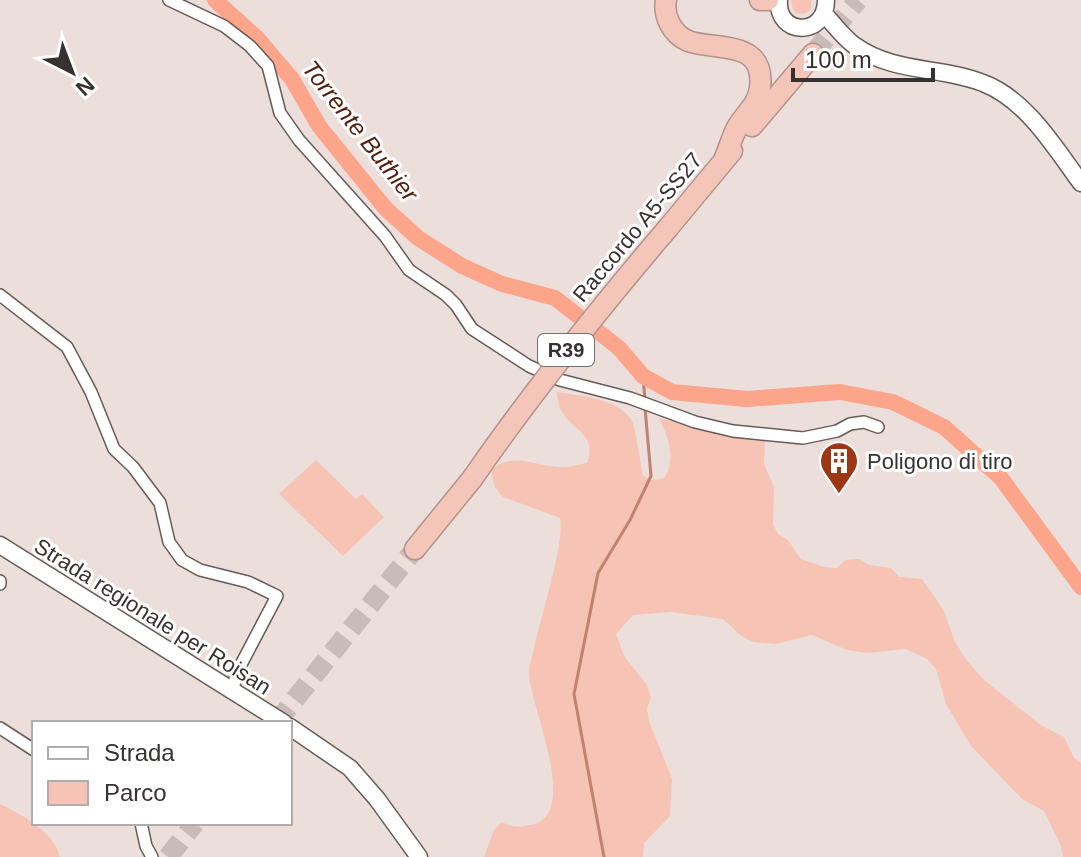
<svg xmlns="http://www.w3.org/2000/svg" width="1081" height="857" font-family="Arial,sans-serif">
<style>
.green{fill:#f6c3b4}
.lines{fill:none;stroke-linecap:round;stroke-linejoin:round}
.stream{stroke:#c18270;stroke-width:3}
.river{stroke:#fca58b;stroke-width:16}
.highway-tunnel{stroke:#c8bcb9;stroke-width:20;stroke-dasharray:20 10;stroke-linecap:butt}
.street-casing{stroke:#655b57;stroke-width:14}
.secondary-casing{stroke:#655b57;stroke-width:19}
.highway-casing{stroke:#b29289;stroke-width:23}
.street{stroke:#fff;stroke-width:11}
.secondary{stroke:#fff;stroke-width:16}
.highway{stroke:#f4c6b9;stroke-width:20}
.highway-bridge-casing{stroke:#b29289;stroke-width:23;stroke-linecap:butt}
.highway-bridge{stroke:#f4c6b9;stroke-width:20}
.labels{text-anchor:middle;stroke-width:6;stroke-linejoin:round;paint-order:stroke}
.shield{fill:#fff;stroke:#73706f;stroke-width:2}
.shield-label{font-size:20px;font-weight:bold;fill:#373231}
.street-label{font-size:22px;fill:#373231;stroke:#fff}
.poi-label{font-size:22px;fill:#373231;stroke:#fff;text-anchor:start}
.water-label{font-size:24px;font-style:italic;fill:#562010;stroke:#fff}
</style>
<rect width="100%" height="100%" fill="#ecdfdb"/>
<path class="green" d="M791,0H811V9C806,15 798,16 793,10Z
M557,392C580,396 619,398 632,421C635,427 641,465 643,476L653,480L664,478C677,459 668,437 659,418L760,441L765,439L764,464L774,487L773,524L778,534L788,540L801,559L824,567L837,568L846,560L859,559L869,565L891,568L899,577L922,579L943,609L955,642L968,662L984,680L1042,726L1064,737L1074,758L1081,763V857H1063L1061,846L1044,811L1022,799L971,746L946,704L936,669L927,659L906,649L868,653L847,650L812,635L776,644L753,642L741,636L723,619L671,612L633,615L616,634L624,656L647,685L651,697L647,709L649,721L672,779L670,816L644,843L643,857H484L494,830L502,822C513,828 518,827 531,825C582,815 529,704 529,673C529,666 532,657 534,649C540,618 565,545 560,518L503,497L495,487L491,471C511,450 536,467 561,467C569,468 579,464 587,463C601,427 557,431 557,392Z
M316,460L356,499L362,494L384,517L343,556L279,494Z
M0,804C22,815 54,831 60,857H0Z"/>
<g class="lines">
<path class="stream" d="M643,376L645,400
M604,857L574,694L598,573L630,520L651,476L645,408"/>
<path class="river" d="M215,0L257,38L292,79L319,126L386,209L418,238L462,266L502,284L555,298L619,348L643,376L672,392L747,399L840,392L893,402L944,427L1001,478L1081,587"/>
<path class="highway-tunnel" d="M813,54L858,0
M276,723L415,549
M168,857L195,823"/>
<defs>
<path id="street" d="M169,0L224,26L250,46L268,66L280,113L299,140L385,236L409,270L446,295L456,305L472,329L529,366L560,380L630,398L695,422L733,431L803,438L837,431L850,424L864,422L878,427
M0,295L67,347L91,392L114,449L133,467L160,503L169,542L182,560L200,570L248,582L277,596L236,674L233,691
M0,581V584
M0,728L34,750
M141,823L146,846L152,857"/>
<path id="secondary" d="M779,0C776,36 826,38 826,0
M824,14C834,24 843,37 854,45C894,74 941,66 983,83C1026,99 1055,148 1081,183
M0,545L284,723
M290,727L350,768L377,799L419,857"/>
<path id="highway" d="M666,0C663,16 672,34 688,41C714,51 766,38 760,88C758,104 746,113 738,126C732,136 729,149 724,160
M760,0H768
M752,126L813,54
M668,228L732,151
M415,549L472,479"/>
</defs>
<use href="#street" class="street-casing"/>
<use href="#secondary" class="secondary-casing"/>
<use href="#highway" class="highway-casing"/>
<use href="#street" class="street"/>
<use href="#secondary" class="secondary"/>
<use href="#highway" class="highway"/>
<defs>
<path id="highway-bridge" d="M472,479C533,391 599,309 668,228"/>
</defs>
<use href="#highway-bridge" class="highway-bridge-casing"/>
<use href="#highway-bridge" class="highway-bridge"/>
</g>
<defs>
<symbol id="building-pin" viewBox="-11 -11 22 30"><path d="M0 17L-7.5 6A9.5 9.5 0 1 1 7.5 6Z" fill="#9d3614" stroke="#fff"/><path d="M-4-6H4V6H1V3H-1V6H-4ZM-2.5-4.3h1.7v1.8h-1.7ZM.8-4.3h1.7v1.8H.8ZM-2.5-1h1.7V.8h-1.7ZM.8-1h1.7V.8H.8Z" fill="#fff"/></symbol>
</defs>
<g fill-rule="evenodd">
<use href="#building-pin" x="817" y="439" width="44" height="60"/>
</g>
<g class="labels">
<rect class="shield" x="538" y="334" width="56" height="32" rx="6"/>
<g class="shield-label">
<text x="566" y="357">R39</text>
</g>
<g class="street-label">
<text transform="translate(637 227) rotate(-50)" y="8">Raccordo A5-SS27</text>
<text transform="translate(153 616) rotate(32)" y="8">Strada regionale per Roisan</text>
</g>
<g class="poi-label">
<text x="867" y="469">Poligono di tiro</text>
</g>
<g class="water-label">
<text transform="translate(360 131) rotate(52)" y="8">Torrente Buthier</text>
</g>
</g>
<rect x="32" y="721" width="260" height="104" fill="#ffffff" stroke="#afadad" stroke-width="2"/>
<rect x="48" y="747" width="40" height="12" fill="#ffffff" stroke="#afadad" stroke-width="2"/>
<text x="104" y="761" font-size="24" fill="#373231">Strada</text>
<rect x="48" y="781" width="40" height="24" fill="#f6c3b4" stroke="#afadad" stroke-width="2"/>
<text x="104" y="801" font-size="24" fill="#373231">Parco</text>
<g transform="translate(72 72) rotate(138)" stroke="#ffffff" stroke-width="6" paint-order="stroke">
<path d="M0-6L14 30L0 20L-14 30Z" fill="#373231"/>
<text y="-12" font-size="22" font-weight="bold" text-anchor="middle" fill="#373231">N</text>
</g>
<path d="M793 68v12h140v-12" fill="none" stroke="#373231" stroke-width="4"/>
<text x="805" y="68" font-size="24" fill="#373231" stroke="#ffffff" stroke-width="6" paint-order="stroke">100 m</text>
</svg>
